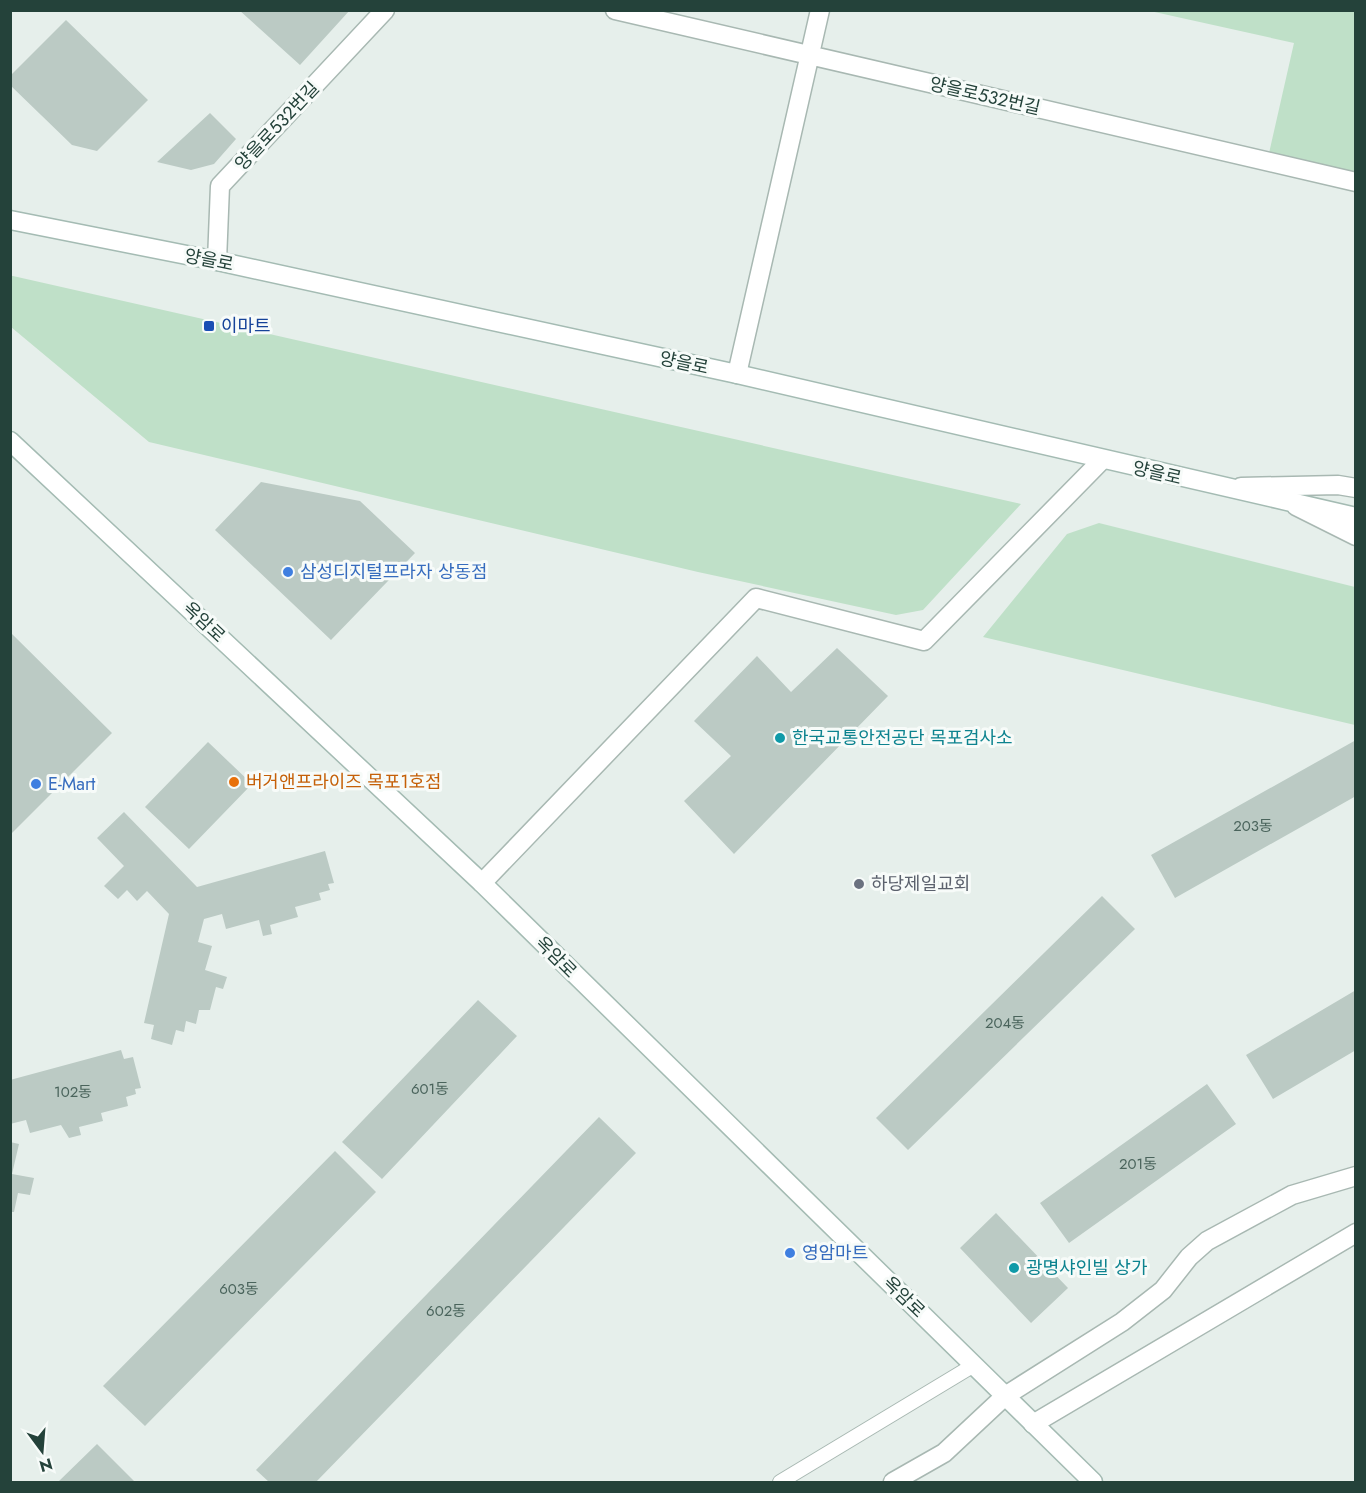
<svg xmlns="http://www.w3.org/2000/svg" width="1366" height="1493" font-family="Jost,'Noto Sans KR',sans-serif">
<style>
.green{fill:#bfe0c8}
.building{fill:#bbcac4}
.lines{fill:none;stroke-linecap:round;stroke-linejoin:round}
.lane-casing{stroke:#a8b8b2;stroke-width:16}
.street-casing{stroke:#a8b8b2;stroke-width:21}
.secondary-casing{stroke:#a4bbb3;stroke-width:21}
.lane{stroke:#fff;stroke-width:14}
.street{stroke:#fff;stroke-width:18}
.secondary{stroke:#fff;stroke-width:18}
.transit-dot{fill:#1a4fb4;stroke:#f7fbf9;stroke-width:2}
.shop-dot{fill:#3f7fe0;stroke:#f7fbf9;stroke-width:2}
.culture-dot{fill:#0f9aa8;stroke:#f7fbf9;stroke-width:2}
.food-dot{fill:#e8710a;stroke:#f7fbf9;stroke-width:2}
.worship-dot{fill:#6b7280;stroke:#f7fbf9;stroke-width:2}
.labels{text-anchor:middle;stroke-width:6;stroke-linejoin:round;paint-order:stroke}
.number-label{font-size:15px;fill:#4a645c}
.street-label{font-size:18px;fill:#24423a;stroke:#f7fbf9}
.transit-label{font-size:18px;fill:#164399;stroke:#f7fbf9;text-anchor:start}
.shop-label{font-size:18px;fill:#366cbe;stroke:#f7fbf9;text-anchor:start}
.culture-label{font-size:18px;fill:#0d838f;stroke:#f7fbf9;text-anchor:start}
.food-label{font-size:18px;fill:#c56008;stroke:#f7fbf9;text-anchor:start}
.worship-label{font-size:18px;fill:#5b616d;stroke:#f7fbf9;text-anchor:start}
</style>
<rect width="100%" height="100%" fill="#e6efeb"/>
<path class="green" d="M1150,11H1355V182L1267,162L1294,43Z
M11,276H13L1021,504L923,610L896,615L698,572L149,442L11,327Z
M1099,523L1355,587V725L983,637L1067,534Z"/>
<path class="building" d="M239,10H350L300,65Z
M66,20L148,100L97,151L72,145L10,85V76Z
M210,113L236,139L214,164L191,170L157,162Z
M261,482L360,501L415,553L331,640L215,530Z
M10,632L112,733L10,835Z
M837,648L888,696L734,854L684,801L731,756L694,721L757,656L791,692Z
M1356,740V796L1175,898L1151,855Z
M208,742L252,784L189,849L145,807Z
M124,812L197,887L325,851L334,883L328,884L330,890L319,893L321,900L295,907L298,917L270,925L272,934L263,936L259,920L226,929L222,914L204,919L198,942L212,946L205,970L227,977L223,989L216,987L210,1010H199L196,1024L186,1021L184,1032L176,1030L172,1045L151,1039L154,1025L144,1023L169,914L147,891L137,901L127,890L118,899L104,886L124,866L97,838Z
M1102,896L1135,929L908,1150L876,1118Z
M1356,990V1050L1273,1099L1246,1055Z
M478,1000L517,1036L382,1179L342,1142Z
M121,1050L124,1059L133,1057L141,1088L135,1089L136,1094L126,1097L128,1106L101,1113L103,1121L79,1127L81,1135L69,1138L61,1125L30,1133L26,1120L10,1124V1080Z
M1207,1084L1236,1124L1069,1243L1040,1203Z
M599,1117L636,1153L316,1482H269L256,1470Z
M10,1142L19,1144L12,1174L34,1178L30,1195L18,1193L14,1212H10Z
M335,1151L376,1192L145,1426L103,1386Z
M996,1213L1068,1288L1031,1323L960,1248Z
M97,1444L135,1482H58Z"/>
<g class="lines">
<defs>
<path id="lane" d="M780,1482L974,1365"/>
<path id="street" d="M615,10L1356,182
M217,261L220,186L385,10
M737,374L820,10
M1241,487L1338,485L1356,488
M1296,506L1356,536
M482,883L756,598L924,641L1102,460
M1033,1424L1356,1233
M893,1482L944,1453L1005,1396L1122,1322L1163,1290L1189,1257L1207,1241L1292,1195L1356,1176"/>
<path id="secondary" d="M10,220L217,261L737,374L1356,517
M10,441L482,883L1093,1482"/>
</defs>
<use href="#lane" class="lane-casing"/>
<use href="#street" class="street-casing"/>
<use href="#secondary" class="secondary-casing"/>
<use href="#lane" class="lane"/>
<use href="#street" class="street"/>
<use href="#secondary" class="secondary"/>
</g>
<rect class="transit-dot" x="203" y="320" width="12" height="12" rx="3"/>
<g class="shop-dot">
<circle cx="288" cy="572" r="6"/>
<circle cx="36" cy="784" r="6"/>
<circle cx="790" cy="1253" r="6"/>
</g>
<g class="culture-dot">
<circle cx="780" cy="738" r="6"/>
<circle cx="1014" cy="1268" r="6"/>
</g>
<circle class="food-dot" cx="234" cy="782" r="6"/>
<circle class="worship-dot" cx="859" cy="884" r="6"/>
<g class="labels">
<g class="number-label">
<text x="1253" y="831">203동</text>
<text x="1005" y="1028">204동</text>
<text x="430" y="1094">601동</text>
<text x="73" y="1097">102동</text>
<text x="1138" y="1169">201동</text>
<text x="239" y="1294">603동</text>
<text x="446" y="1316">602동</text>
</g>
<g class="street-label">
<text transform="translate(985 96) rotate(13)" y="6">양을로532번길</text>
<text transform="translate(277 126) rotate(-47)" y="6">양을로532번길</text>
<text transform="translate(209 260) rotate(11)" y="6">양을로</text>
<text transform="translate(684 363) rotate(12)" y="6">양을로</text>
<text transform="translate(1157 473) rotate(13)" y="6">양을로</text>
<text transform="translate(204 622) rotate(43)" y="6">옥암로</text>
<text transform="translate(556 957) rotate(45)" y="6">옥암로</text>
<text transform="translate(904 1297) rotate(44)" y="6">옥암로</text>
</g>
<g class="transit-label">
<text x="221" y="332">이마트</text>
</g>
<g class="shop-label">
<text x="300" y="578">삼성디지털프라자 상동점</text>
<text x="48" y="790">E-Mart</text>
<text x="802" y="1259">영암마트</text>
</g>
<g class="culture-label">
<text x="792" y="744">한국교통안전공단 목포검사소</text>
<text x="1026" y="1274">광명샤인빌 상가</text>
</g>
<g class="food-label">
<text x="246" y="788">버거앤프라이즈 목포1호점</text>
</g>
<g class="worship-label">
<text x="871" y="890">하당제일교회</text>
</g>
</g>
<rect width="1366" height="1493" fill="none" stroke="#24423a" stroke-width="24"/>
<g transform="translate(42 1451) rotate(164)" stroke="#f7fbf9" stroke-width="4.5" paint-order="stroke">
<path d="M0-4.5L10 22L0 15L-10 22Z" fill="#24423a"/>
<text y="-9" font-size="16" font-weight="bold" text-anchor="middle" fill="#24423a">N</text>
</g>
</svg>
